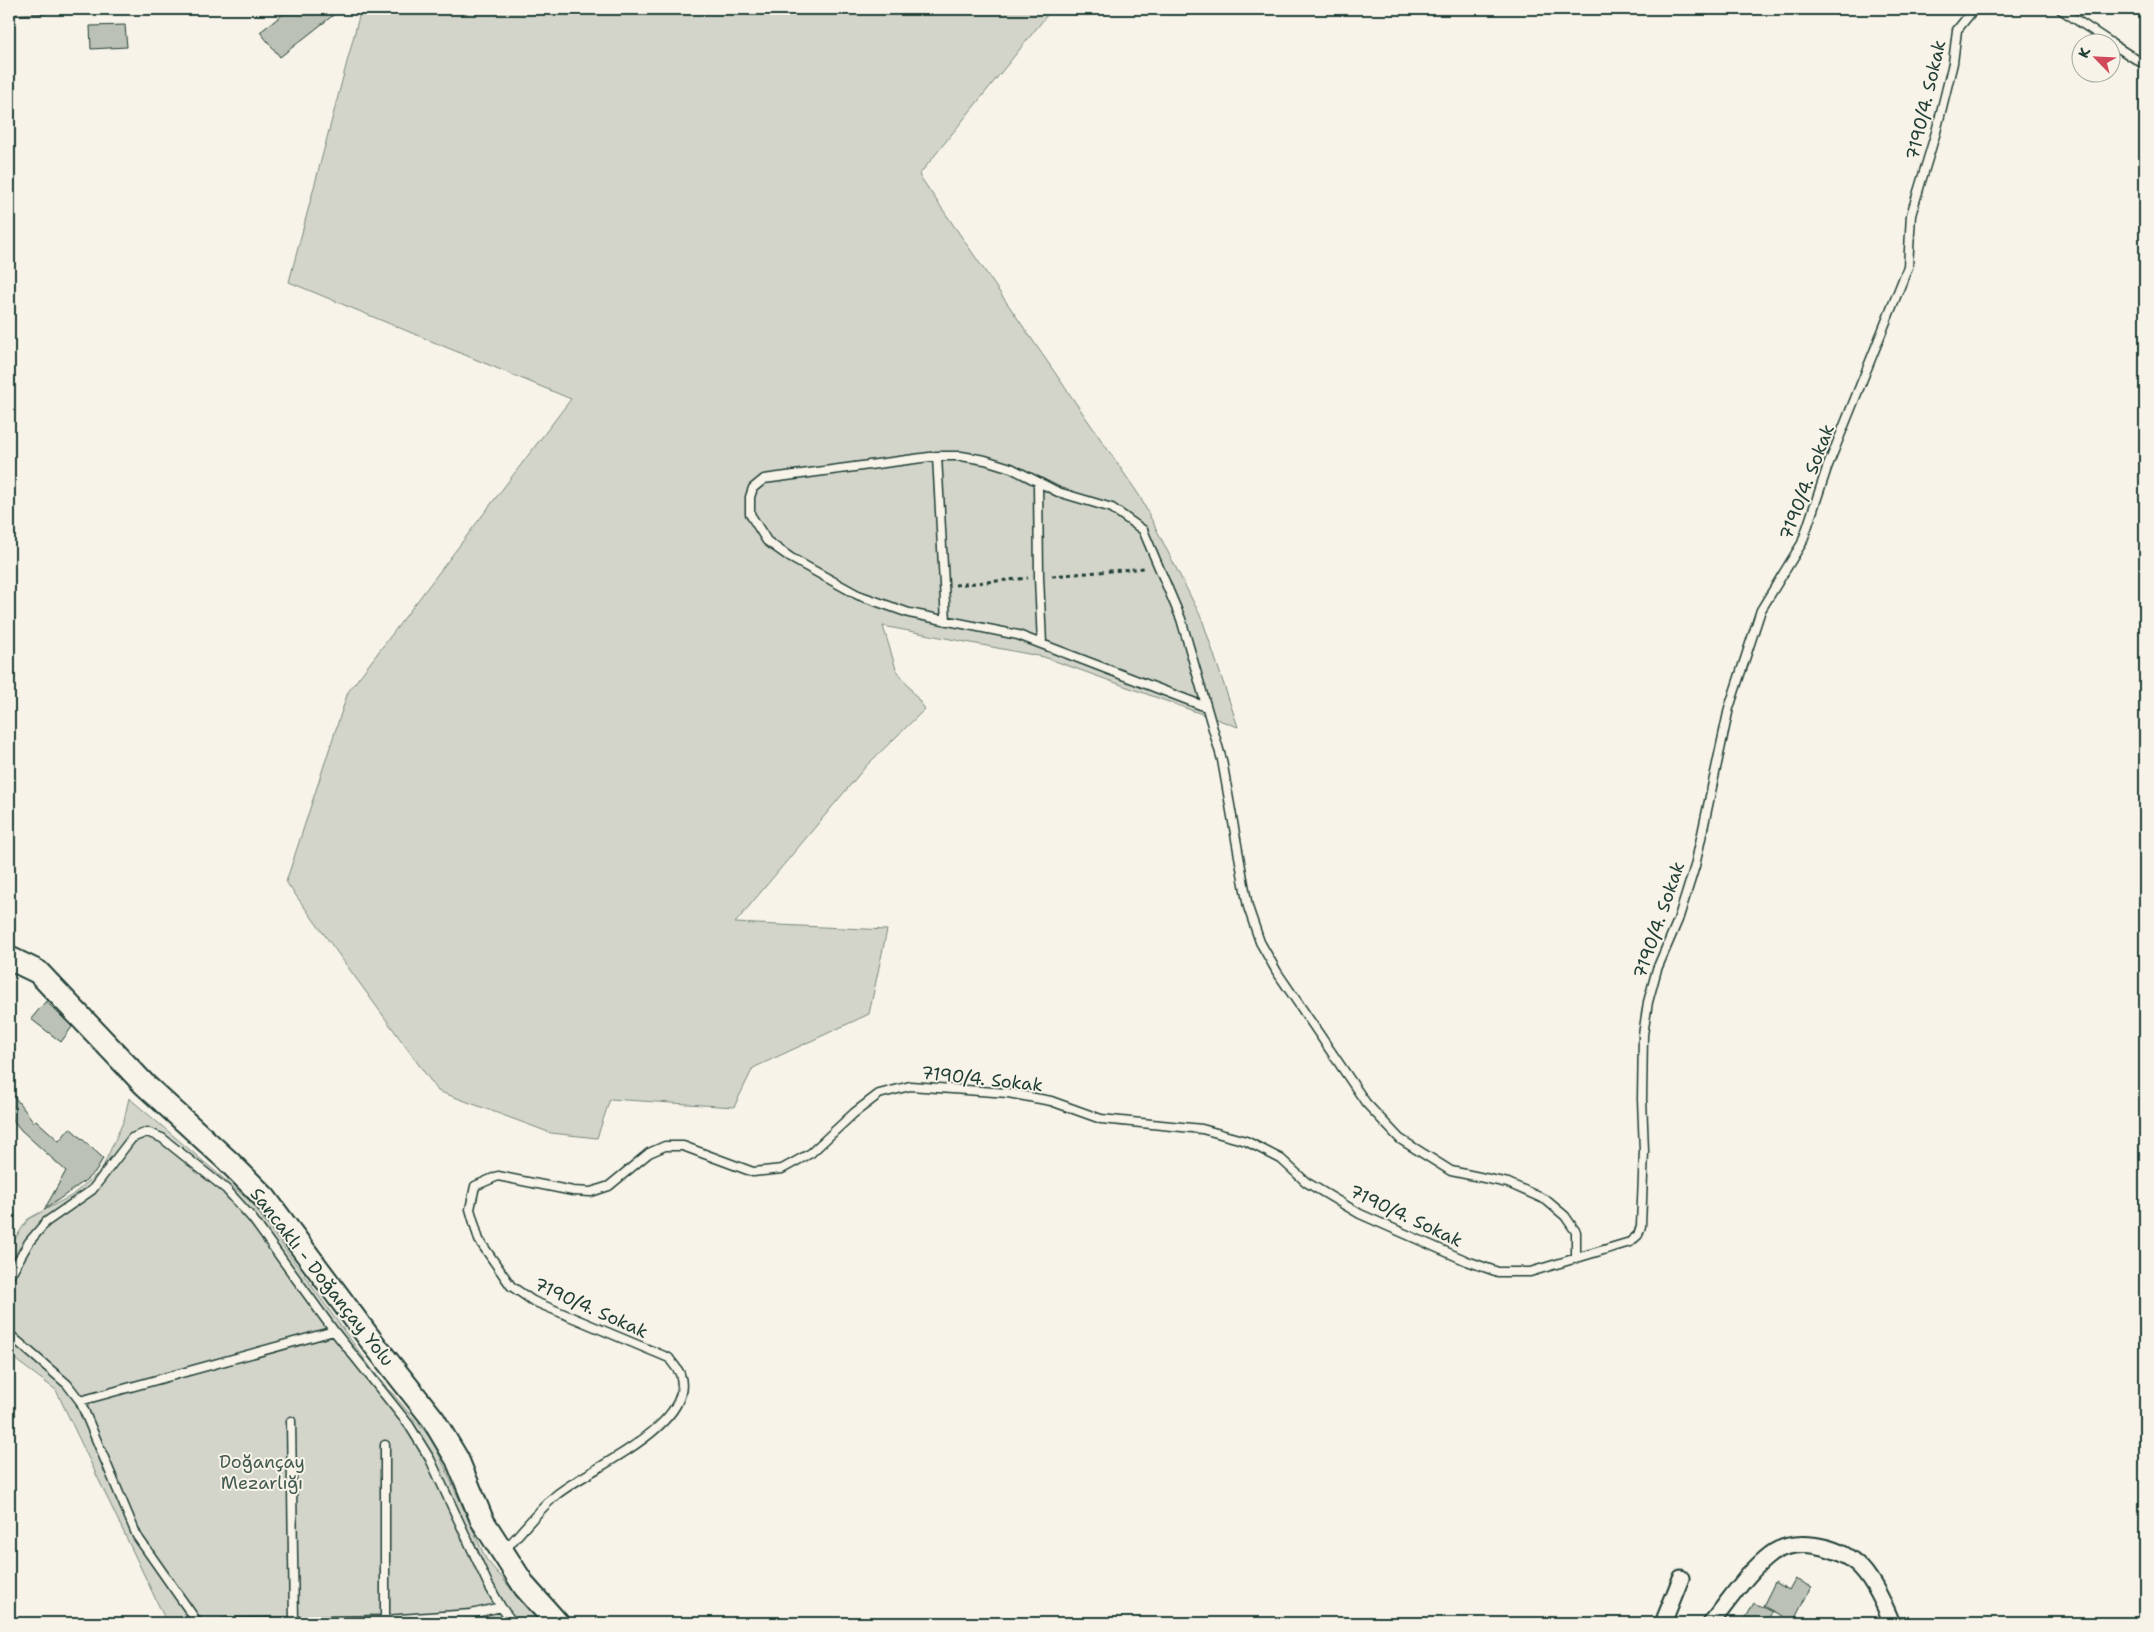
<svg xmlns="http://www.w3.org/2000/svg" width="2154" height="1632" font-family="'Shantell Sans',sans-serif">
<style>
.green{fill:#d3d5ca;stroke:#79897f}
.building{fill:#bbc1b6;stroke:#1f3d34}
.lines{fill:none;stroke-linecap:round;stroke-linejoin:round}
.lane-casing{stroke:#1f3d34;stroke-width:11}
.street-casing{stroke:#1f3d34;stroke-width:19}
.secondary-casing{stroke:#1f3d34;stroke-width:26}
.path{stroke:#1f3d34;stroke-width:3;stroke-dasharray:4 4;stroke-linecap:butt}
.lane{stroke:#f7f3e8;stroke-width:8}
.street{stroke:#f7f3e8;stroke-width:15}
.secondary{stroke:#f7f3e8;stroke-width:22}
.labels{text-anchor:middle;stroke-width:4;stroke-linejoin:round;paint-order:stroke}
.street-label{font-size:18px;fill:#1f3d34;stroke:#f7f3e8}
.park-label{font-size:18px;fill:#435b52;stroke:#f7f3e8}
</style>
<rect width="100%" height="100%" fill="#f7f3e8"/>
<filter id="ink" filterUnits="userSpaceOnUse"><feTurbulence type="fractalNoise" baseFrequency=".02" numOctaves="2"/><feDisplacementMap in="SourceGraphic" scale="10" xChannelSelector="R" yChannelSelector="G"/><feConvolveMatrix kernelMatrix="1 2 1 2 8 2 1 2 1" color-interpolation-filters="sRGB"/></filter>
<g filter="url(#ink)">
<path class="green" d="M361,9H1052L919,175L1139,495L1202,619L1238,727L1044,657L883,626L896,669L925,709L867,765L735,923L887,930L869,1014L753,1068L734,1107L610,1099L597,1138L551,1133L438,1091L286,882L348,692L571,399L289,282Z
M129,1098L251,1202L374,1372L433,1441L486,1559L540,1623H167L56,1390L9,1355V1248L28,1219L71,1196L101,1171L124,1120Z"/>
<path class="building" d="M290,9H341L280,57L260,32Z
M125,25L127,47L91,49L90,26Z
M46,1001L72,1027L61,1042L31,1019Z
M9,1090L34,1122L36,1120L59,1141L70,1128L103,1158L97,1170L86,1180L44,1210L66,1171L21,1130L9,1115Z
M1795,1579L1811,1587L1793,1622L1763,1606L1775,1582L1789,1590Z
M1754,1603L1772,1612L1766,1623H1743Z"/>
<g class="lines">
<defs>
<path id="lane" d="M2060,9L2110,42
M9,10L43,9
M2112,44L2145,65
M937,456L946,621
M1038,483L1039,577L1042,644
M1206,707L1018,635L909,613L858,595L791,558L767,541L750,514V497L753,488L764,479L937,456H961L985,460L1011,468L1058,492L1112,508L1143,530L1181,619L1222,760L1248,907L1260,942L1277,972L1366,1103L1400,1139L1451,1171L1508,1183L1546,1200L1565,1216L1576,1232V1258
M9,1277L29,1242L46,1222L92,1190L132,1138L147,1132L162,1138L226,1189L252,1218L334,1331L409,1425L430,1459L488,1584L501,1607L513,1623
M9,1334L67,1384L80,1401L137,1536L198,1623
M80,1401L334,1331
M291,1421L294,1621
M385,1445V1623
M505,1550C521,1532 537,1512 555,1496C584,1470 698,1426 680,1374C678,1369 672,1363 669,1358L533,1301L511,1286L479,1240L470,1209L475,1186L498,1176L573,1191L591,1192L609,1186L649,1153L665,1146H683L753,1172L782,1169L811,1153L854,1113L879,1094L910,1086L1008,1093L1051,1101L1101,1119L1202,1129L1246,1141L1281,1159L1306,1182L1360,1214L1467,1261L1498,1272H1530L1630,1242L1638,1235L1641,1226L1644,1151L1642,1099L1643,1035L1648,1002L1657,969L1678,920L1695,866L1729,708L1761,610L1802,543L1827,468L1908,267L1911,215L1936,132L1953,63L1957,30L1974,9
M224,1623L385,1620L471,1614L501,1607"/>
<path id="street" d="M1663,1623L1681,1578
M1711,1623C1730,1600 1747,1572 1771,1554C1795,1537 1836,1545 1857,1564C1871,1576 1885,1606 1892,1623"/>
<path id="secondary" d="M9,958L38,972L145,1085L228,1161L265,1198L373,1343L433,1419L457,1459L482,1520L525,1587L557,1623"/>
</defs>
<use href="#lane" class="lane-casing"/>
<use href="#street" class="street-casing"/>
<use href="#secondary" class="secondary-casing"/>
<path class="path" d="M1052,576L1145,568
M955,585L1028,578"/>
<use href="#lane" class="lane"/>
<use href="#street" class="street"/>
<use href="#secondary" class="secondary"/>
</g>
</g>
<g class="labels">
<g class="street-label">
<text transform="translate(1926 100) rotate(-77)" y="6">7190/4. Sokak</text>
<text transform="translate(1807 482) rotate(-69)" y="6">7190/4. Sokak</text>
<text transform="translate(1659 920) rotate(-71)" y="6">7190/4. Sokak</text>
<text transform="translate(982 1079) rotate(6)" y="6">7190/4. Sokak</text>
<text transform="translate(1406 1216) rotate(25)" y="6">7190/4. Sokak</text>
<text transform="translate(322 1277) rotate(52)" y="6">Sancaklı - Doğançay Yolu</text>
<text transform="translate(591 1308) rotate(24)" y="6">7190/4. Sokak</text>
</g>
<g class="park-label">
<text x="262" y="1468">Doğançay<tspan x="262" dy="21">Mezarlığı</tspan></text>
</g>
</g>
<rect width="2154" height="1632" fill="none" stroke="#f7f3e8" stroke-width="30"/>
<rect x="15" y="15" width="2124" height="1602" fill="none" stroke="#1f3d34" stroke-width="2" filter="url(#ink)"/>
<g transform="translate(2096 58) rotate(294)"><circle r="24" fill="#f7f3e8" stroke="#a1aaa0"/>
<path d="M0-4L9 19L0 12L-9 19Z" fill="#d1495b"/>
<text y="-8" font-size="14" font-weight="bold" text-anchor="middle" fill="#1f3d34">K</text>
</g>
</svg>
